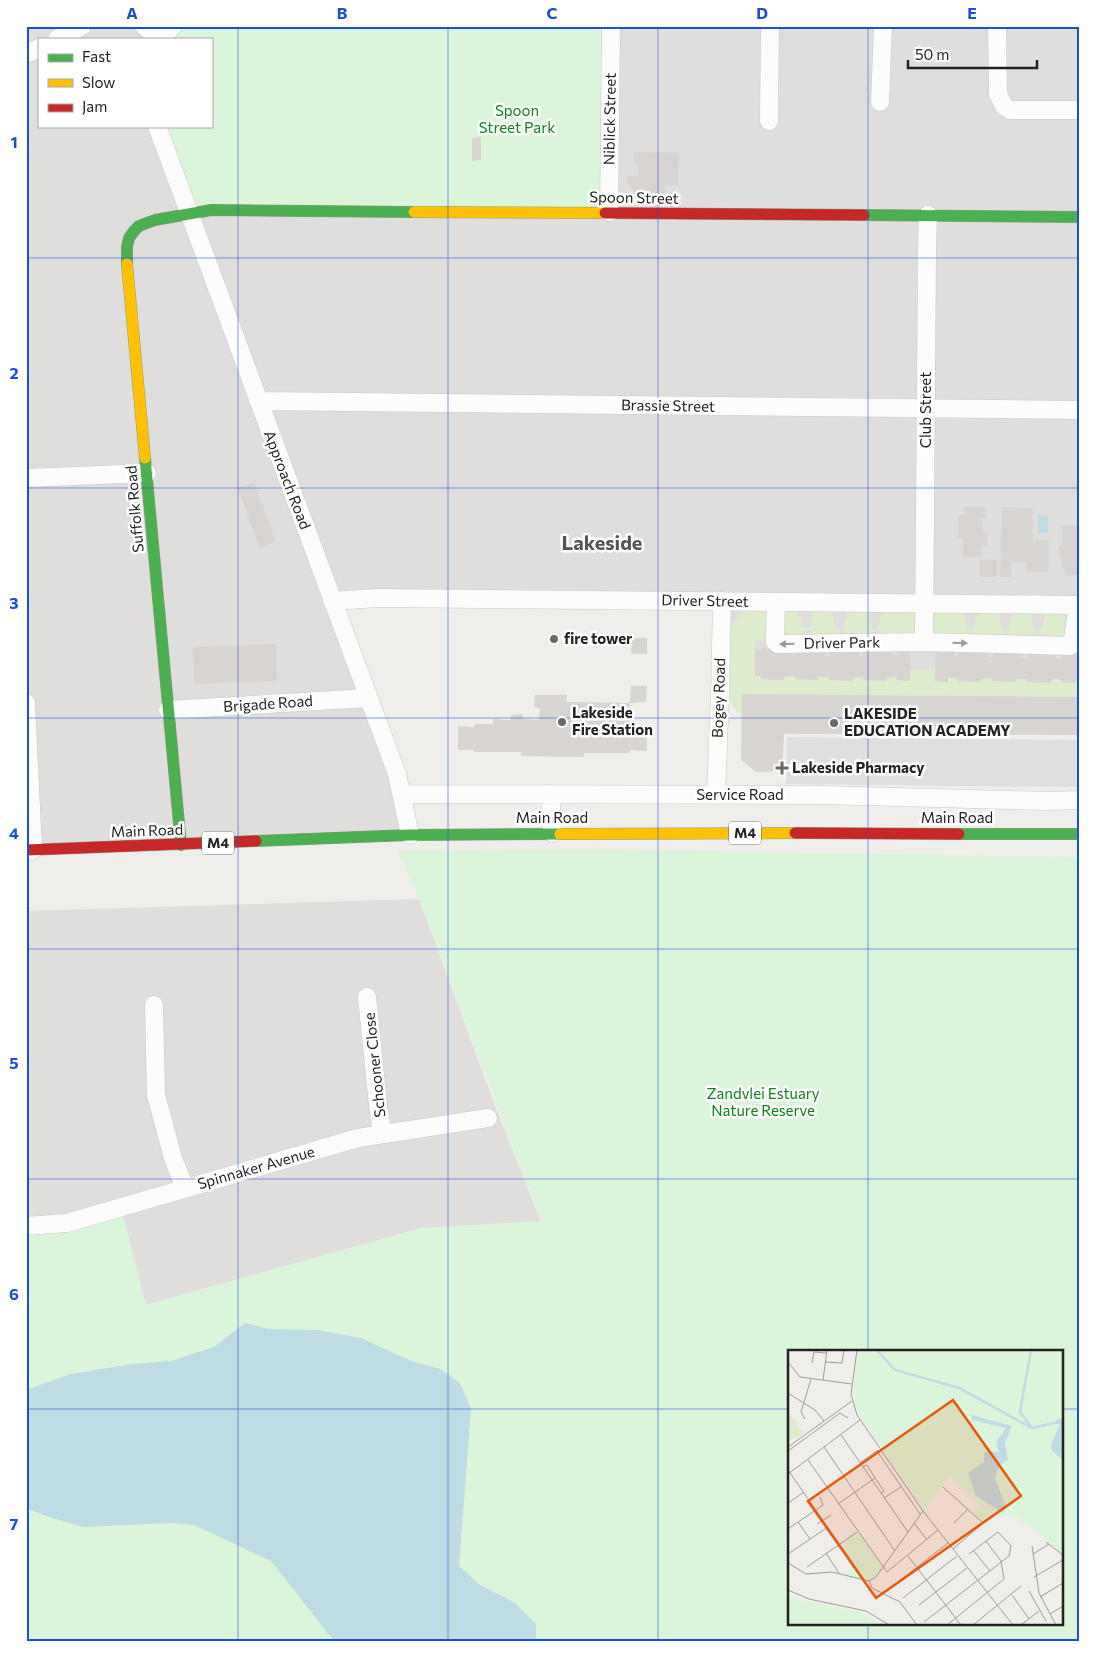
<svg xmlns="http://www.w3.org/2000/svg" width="1105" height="1667" font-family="Commissioner,sans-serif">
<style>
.residential{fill:#dfdedc}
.grass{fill:#ddeccb}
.park{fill:#daf5da;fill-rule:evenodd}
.parking{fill:#e0dfde}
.water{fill:#bfdbe3}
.building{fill:#d7d4d2}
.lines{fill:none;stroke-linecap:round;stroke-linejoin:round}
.street-casing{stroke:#c9c8c7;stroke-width:19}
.fast-casing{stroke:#999a82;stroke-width:12}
.slow-casing{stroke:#999a82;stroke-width:12}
.jam-casing{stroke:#999a82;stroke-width:12}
.street{stroke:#fdfcfc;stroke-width:18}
.fast{stroke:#4caf50;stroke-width:11}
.slow{stroke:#ffc107;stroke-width:11}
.jam{stroke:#c62828;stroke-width:11}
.oneway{fill:#9a9a9a}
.grid{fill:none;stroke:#1d4ed8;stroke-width:1;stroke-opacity:0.55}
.poi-dot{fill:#6a6968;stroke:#fff;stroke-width:2}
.labels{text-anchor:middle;stroke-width:5;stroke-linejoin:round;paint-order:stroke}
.shield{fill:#fff;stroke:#646464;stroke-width:1}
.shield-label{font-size:14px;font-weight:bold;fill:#222}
.park-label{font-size:15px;fill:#0c8416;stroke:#fff}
.street-label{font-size:15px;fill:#222;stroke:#fff}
.poi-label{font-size:15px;font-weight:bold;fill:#222;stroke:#fff;text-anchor:start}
.district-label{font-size:20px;font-weight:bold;fill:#555;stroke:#fff}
.inset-river{fill:none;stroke:#bfdbe3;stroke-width:2.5}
.inset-road{fill:none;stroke:#9e9c9b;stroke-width:1}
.view{fill:#e8590c;fill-opacity:0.15;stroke:#e8590c;stroke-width:2.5}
.inset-edge{fill:none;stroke:#222;stroke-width:2.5}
.neatline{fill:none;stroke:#1d4ed8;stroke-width:2}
.grid-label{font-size:16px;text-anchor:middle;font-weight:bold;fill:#1d4ed8}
</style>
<rect width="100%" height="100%" fill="#f0eeeb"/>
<path class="residential" d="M26,26H173L161,39H39V126H157L189,215L611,26H1079V697L720,694L722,602L333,601L410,835L26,850Z
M419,899L493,1100L541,1222L422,1228L145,1305L121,1207L26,1226V911Z"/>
<path class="grass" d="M745,611H769L767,637L764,640H758L755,643V676L897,677L909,681L910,670H935V681L948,678L1079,680V697L743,694L742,714L738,713L729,702V635C731,624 735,617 745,611Z
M779,611H798L803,628H810L813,611L832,612L835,629H842L848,612H869L872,629H878L882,612L914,613L919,630L915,635L894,639L881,631H873L871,636L847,638L845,630H839L836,639L813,636L811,630H806L803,634H782Z
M936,612L963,613L968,630H973L978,613L998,612L1003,631L1008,630L1014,613L1031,614L1034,631H1041L1046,613L1065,614L1068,631L1066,636C1053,641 1049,633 1037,633L1034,639H1012L1009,633H1002L1001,638L976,636L975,632L968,633L967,638H935L930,630Z"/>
<path class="park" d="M173,26H611L609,212L189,216L157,126H211V39H161Z
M576,849L1079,857V1641H26V1226L121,1207L146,1305L422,1228L541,1221L419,899L398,851ZM789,1351H1061V1623H789Z"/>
<path class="parking" d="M787,737L1079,740V787L786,784Z"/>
<path class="water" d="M1038,515L1048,516V533H1038Z
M245,1323L268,1329L318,1330L361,1338L411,1361L440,1369L460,1383L471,1409L459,1566L480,1585L514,1602L536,1624V1641H334L271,1561L194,1525L173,1523L83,1527L52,1518L26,1508V1390L71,1374L132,1364L171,1361L214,1347Z"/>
<path class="building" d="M481,137V160L472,161V138Z
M634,152L679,153L678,185H664L665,194L638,195L626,182L627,176H638V165H634Z
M254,483L276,541L260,549L238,488Z
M964,507H985L986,518H982V533L987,532V545L982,546V557H963V539H958V515H964Z
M1002,507L1033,508V540H1049L1048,572H1026L1027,562H1011V577H1000Z
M1062,525H1079V575H1065V567H1062V559L1059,558V546H1062Z
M980,559L997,560V577H979Z
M549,634L559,635L558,643H549Z
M632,638H647V654H631Z
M276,644L277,681L194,684L193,647Z
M761,648L791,650V655H795V649L825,651V656H830V649L859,651V656H863V649L893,651V656H897L898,650H910V681L897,680V677H892L886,678V681L863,680V677L853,678V681L829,680V677H818V680L795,679V676L784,677V680L760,679L761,676H755V650H761Z
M936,650L954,652V657H958L959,650L988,652V657H993V651L1022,653V658H1028V651L1056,653V658H1062V652H1079V683L1061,682V679H1051V683L1027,682V679H1016V682L992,681V678L981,679V682L958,681V678H948V682L935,681Z
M631,686H647L646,702L630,703L631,735H647V751L630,750V753H584V757L521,756V752H474V750H458V726L474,727L475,724H493V719L511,720V715L523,714V719L539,720L540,709L534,707L535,695H567L566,702L630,703Z
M742,694L1079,697V735L784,734L782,771L756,772L741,760Z"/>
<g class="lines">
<defs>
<path id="street" d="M144,26L159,39
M997,26L998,94L1004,106L1010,110H1074
M57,39L82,26
M161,39L173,26
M26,54L39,48
M880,102L883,26
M769,121L770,26
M157,126L397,774L410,835
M609,212L611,26
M928,215L927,250L924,642L1070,646L1072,645L1078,605
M258,401L1079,410
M26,478L147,473
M332,601L378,598L1079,605
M776,602L775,642L778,644L924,642
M26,703L33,850
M168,710L368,698
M401,794L822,795L1049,801L1079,800
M551,794L552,833
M716,795L720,694L722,601
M367,997L378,1105L382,1134
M154,1005L156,1095L173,1158L185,1188
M26,1226L67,1223L358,1138L488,1118"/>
<path id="fast" d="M864,215L1079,217
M127,264V247L129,238L134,231L139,226L155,220L211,210L414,212
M145,458L181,845
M959,834H1079
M256,841L410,835L560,834"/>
<path id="slow" d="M414,212L605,213
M127,264L145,458
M560,834L795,833"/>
<path id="jam" d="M605,213L864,215
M795,833L959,834
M26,850L256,841"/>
</defs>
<use href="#street" class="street-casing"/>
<use href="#fast" class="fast-casing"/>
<use href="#slow" class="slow-casing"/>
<use href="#jam" class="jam-casing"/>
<use href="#street" class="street"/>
<use href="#fast" class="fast"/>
<use href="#slow" class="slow"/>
<use href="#jam" class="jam"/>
</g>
<defs><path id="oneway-solid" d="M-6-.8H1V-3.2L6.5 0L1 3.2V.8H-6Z" transform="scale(1.25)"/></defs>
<g class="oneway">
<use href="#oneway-solid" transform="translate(960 643) rotate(2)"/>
<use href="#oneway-solid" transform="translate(787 644) rotate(179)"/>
</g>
<path class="grid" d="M238,26V1641M448,26V1641M658,26V1641M868,26V1351M26,258H1079M26,488H1079M26,718H1079M26,949H1079M26,1179H1079M26,1409H789M1061,1409H1079M868,1623V1641"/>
<g class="poi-dot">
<circle cx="554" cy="639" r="5"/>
<circle cx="562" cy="722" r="5"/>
<circle cx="834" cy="723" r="5"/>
<path d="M779.5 760.5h5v5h5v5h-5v5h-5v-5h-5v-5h5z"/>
</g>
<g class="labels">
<g class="shield">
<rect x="729" y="821.5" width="32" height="23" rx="4"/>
<rect x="202" y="831.5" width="32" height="23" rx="4"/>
</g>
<g class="shield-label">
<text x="745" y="838">M4</text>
<text x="218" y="848">M4</text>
</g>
<g class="park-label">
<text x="517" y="116">Spoon<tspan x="517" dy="17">Street Park</tspan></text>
<text x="763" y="1099">Zandvlei Estuary<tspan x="763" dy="17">Nature Reserve</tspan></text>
</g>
<g class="street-label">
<text transform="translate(610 119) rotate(-89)" y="5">Niblick Street</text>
<text transform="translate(634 198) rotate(1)" y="5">Spoon Street</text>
<text transform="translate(668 406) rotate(1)" y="5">Brassie Street</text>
<text transform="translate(926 410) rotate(-90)" y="5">Club Street</text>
<text transform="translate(287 480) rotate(69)" y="5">Approach Road</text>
<text transform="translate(135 509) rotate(-95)" y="5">Suffolk Road</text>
<text transform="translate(705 601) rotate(1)" y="5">Driver Street</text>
<text transform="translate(842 643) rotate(-1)" y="5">Driver Park</text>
<text transform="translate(719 698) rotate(-88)" y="5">Bogey Road</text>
<text transform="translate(268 704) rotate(-4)" y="5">Brigade Road</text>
<text x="740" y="800">Service Road</text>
<text x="552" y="823">Main Road</text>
<text x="957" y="823">Main Road</text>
<text transform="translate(147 831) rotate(-2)" y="5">Main Road</text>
<text transform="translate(375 1065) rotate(-96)" y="5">Schooner Close</text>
<text transform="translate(256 1168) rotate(-16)" y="5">Spinnaker Avenue</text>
</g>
<g class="poi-label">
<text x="564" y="644">fire tower</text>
<text x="572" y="718">Lakeside<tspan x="572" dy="17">Fire Station</tspan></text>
<text x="844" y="719">LAKESIDE<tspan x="844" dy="17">EDUCATION ACADEMY</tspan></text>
<text x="792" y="773">Lakeside Pharmacy</text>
</g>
<g class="district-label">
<text x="602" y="550">Lakeside</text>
</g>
</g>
<g transform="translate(788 1350)">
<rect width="275" height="275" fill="#f0eeeb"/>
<path d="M0,61L15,83L0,92Z" fill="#ddeccb"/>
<path d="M70,0H275V205L240,174H232V167L204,165L195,173L185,163L192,155L161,126L137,161L70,63L65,43ZM69,182L95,218L85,231L56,225L66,215L52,194ZM0,244L13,250L68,261L97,275H0Z" fill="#daf5da"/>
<path d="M183,65L224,76L217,93L220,110L211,116L207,129L218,156L215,163L188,146L180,123L196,112V102H211L208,92L218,78L184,70ZM270,69H275V110L264,101L263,95L272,74H265Z" fill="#bfdbe3"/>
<path class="inset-river" d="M89,0L107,20L171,38L242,77M243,0L232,62L244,78L266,73"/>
<path class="inset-road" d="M69,0L63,44L69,65L135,161L225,275M0,12L12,27L64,34M37,12L54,13L56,0M24,13L26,2L38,3M35,30L39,0M0,43L27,60L36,71M17,69L13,62L23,29M53,85L120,182M0,97L64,51M36,97L107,201M0,101L52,63L60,68M89,101L132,164M20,110L99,222L150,180M72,113L90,100M0,120L71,222M0,124L72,70M87,128L96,141L93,143M155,137L195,173M96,148L113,137M0,153L16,142M50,154L87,128L79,115L75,117M10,172L22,189M126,173L139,190M166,173L180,159M29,174L43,165M0,179L35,155L32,147M258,192L275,205M244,196L251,243L268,275M165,199L202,167M186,201L202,221M38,203L51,223M0,204L40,177M245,204L261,194M120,206L173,275M0,213L18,224L44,222L81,231M19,217L69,182M246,227L275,210M81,231L88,227L135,161M81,231L84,238L112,252L129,275M110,232L160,193M0,240L21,249L78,261L101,275M241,241L258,271M224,245L241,269M252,247L275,233M115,248L169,206M131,255L179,218M262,264L275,256M136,272L221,206L223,196L210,182L181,204M159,275L216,229L213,211L198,191M185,275L233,236M233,275L251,261"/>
<path class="view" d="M165,50L233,146L88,248L20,151Z"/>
<rect width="275" height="275" class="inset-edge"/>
</g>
<rect width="1105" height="1667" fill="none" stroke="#ffffff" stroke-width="55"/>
<rect x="38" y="38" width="175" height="90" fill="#ffffff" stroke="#a7a7a7"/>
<rect x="48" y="54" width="25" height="8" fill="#4caf50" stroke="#a7a7a7"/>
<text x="82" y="62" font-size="15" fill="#222222">Fast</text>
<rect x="48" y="79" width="25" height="8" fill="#ffc107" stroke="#a7a7a7"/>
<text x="82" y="88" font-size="15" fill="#222222">Slow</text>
<rect x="48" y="104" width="25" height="8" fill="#c62828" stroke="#a7a7a7"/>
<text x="82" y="112" font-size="15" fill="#222222">Jam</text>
<path d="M908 60v8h129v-8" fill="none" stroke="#222222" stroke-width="2.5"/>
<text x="915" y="60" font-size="15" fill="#222222" stroke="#ffffff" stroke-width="4" paint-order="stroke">50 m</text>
<rect x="28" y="28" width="1050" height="1612" class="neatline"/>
<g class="grid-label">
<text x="132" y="19">A</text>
<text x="342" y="19">B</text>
<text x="552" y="19">C</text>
<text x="762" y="19">D</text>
<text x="972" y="19">E</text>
<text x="14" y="148">1</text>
<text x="14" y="379">2</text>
<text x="14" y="609">3</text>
<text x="14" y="839">4</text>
<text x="14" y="1069">5</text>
<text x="14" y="1300">6</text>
<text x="14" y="1530">7</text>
</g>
</svg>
